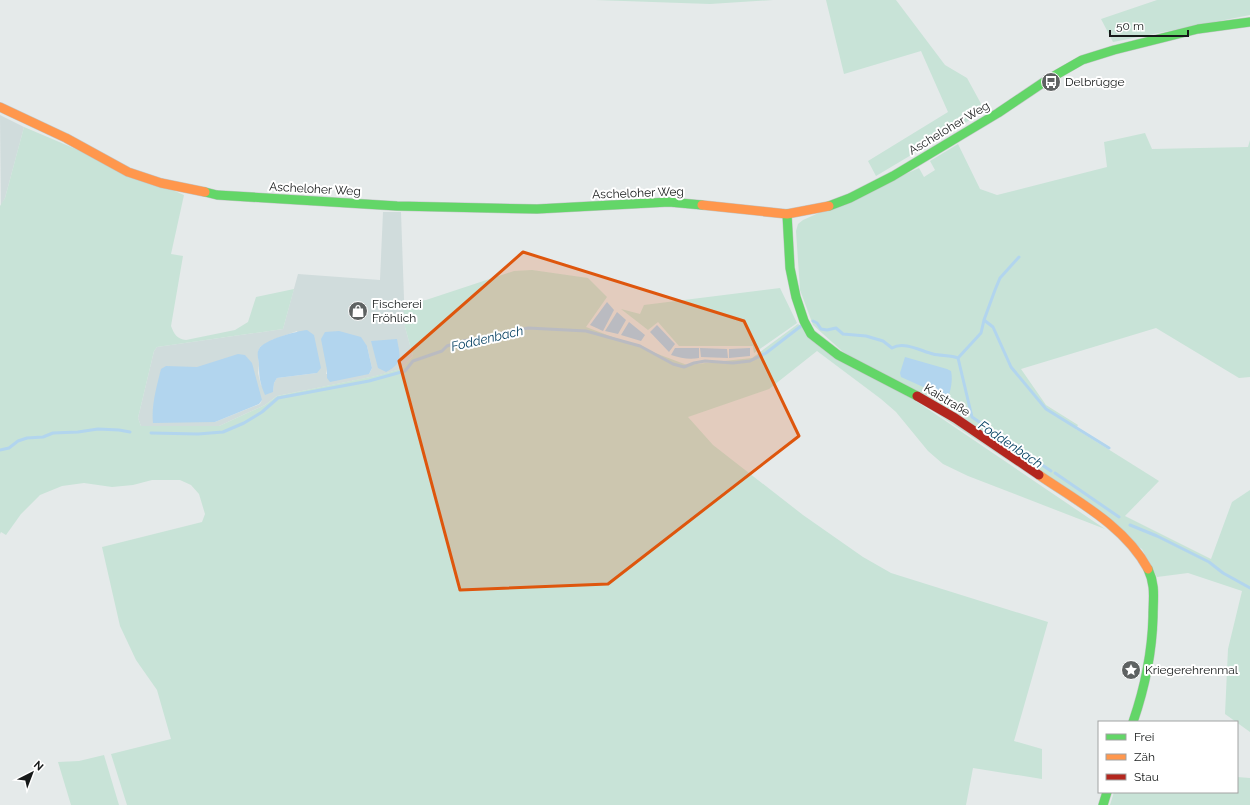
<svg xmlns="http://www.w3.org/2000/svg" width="1250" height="805" font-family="Raleway,sans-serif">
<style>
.built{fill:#d0dcdc;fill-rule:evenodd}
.green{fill:#c8e3d7}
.water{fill:#b2d5ee}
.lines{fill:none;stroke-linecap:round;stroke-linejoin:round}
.stream{stroke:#b2d5ee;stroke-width:3}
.fast-casing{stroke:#c2c6c6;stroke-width:10}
.slow-casing{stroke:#c2c6c6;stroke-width:10}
.jam-casing{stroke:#c2c6c6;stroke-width:10}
.fast{stroke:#63d668;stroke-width:9}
.slow{stroke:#ff974d;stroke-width:9}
.jam{stroke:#b3261e;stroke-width:9}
.marked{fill:#de560d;fill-opacity:0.2;stroke:#de560d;stroke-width:3;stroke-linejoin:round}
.labels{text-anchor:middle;stroke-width:4;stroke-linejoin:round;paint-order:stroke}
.poi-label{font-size:12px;fill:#161919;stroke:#fff;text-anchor:start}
.street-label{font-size:12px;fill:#161919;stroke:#fff}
.water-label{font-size:13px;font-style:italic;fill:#003d5f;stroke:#fff}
</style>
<rect width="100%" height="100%" fill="#e5eaea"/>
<path class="built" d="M0,115L24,127L5,198L1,206Z
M383,212H401L405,327L413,356L401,369L376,376L277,396L265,405L219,426H141L138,418L154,351L157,347L283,329L298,274L380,280ZM297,331L317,373L277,378L274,383L273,392L261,385L258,373L259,365L258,352L260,347L272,340ZM367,346L372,368L369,374H326L327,370ZM197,367L262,400L260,404L215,422L182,368Z"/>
<path class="green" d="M595,0H773L710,4Z
M826,0H896L945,65L967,78L985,111L876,176L868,161L948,112L921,51L844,74Z
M1157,0H1250V15L1113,42L1101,19Z
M24,127L184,195L171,254L183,256L171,326C174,334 177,339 186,340L235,330L248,322L256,297L294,289L283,329L157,347L154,351L138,418L141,426H219L265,405L277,396L375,376L401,369L413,356L405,327L403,304L426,300L514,271L532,270L588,278L607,297L586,327L687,365L752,358L798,324L916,401L1105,529L968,476L943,464L928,451L896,412L881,399L817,351L769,389L688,417L713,445L803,515L863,557L891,573L1048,622L1014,741L1042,749V779L973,768L966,805H127L111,754L171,739L157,690L136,660L120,626L102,547L202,522L205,514L199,494L191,485L180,480H152L133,485L112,487L84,483L62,486L40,495L21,514L6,535L1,532L0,534V206L5,198Z
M1145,133L1152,149L1248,147L1250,140V377L1239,378L1156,328L1021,369L1046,405L1078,425L1076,429L1159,481L1125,516L1211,559L1232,502L1250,490V732L1225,714L1228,649L1242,591L1188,573L1157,577L1142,549L842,351L813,325L800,290L796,231L798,224L803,220L919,168L924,177L935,170L930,161L958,144L980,189L997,195L1107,167L1104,142Z
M780,288L797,323L754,353L753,346H679L658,322L648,330L621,309L640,314L644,305Z
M104,755L119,805H71L58,762L79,761Z
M1237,777L1250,778V805H1110L1114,792H1237Z"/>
<path class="water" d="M607,302L614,310L603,331L590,325Z
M617,312L626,320L618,334L605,331Z
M629,322L645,335L641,341L621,335Z
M657,325L675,344L669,352L650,332Z
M307,330L314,335L321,368L317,373L277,378L274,383L273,392L265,395C260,383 259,377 259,365C259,360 256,354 259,349C263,340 297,331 307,330Z
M339,331L361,337L367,346L372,368L369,374L330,382L327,378V370L321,339L325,332Z
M397,339C400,356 404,363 386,372L378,368L371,341Z
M675,348H699V358C689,360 681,358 671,355Z
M700,348L727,349L728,358L701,357Z
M750,348V356L729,358V349Z
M238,354L245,355L252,363L262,400L259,404L215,422L153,423C151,406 157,385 161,369L166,366L197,367Z
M905,357L947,369L951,371C953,379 951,394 946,400L941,395L901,377L900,373Z"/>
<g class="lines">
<path class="stream" d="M984,320L993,327L1011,367L1046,409L1109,448
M813,321L817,323L821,329L827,330L836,328L843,334L866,336L883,341L892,348C904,341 921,351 933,354C941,356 951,355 958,358L972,417L1051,471
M958,358L981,333L984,320L995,290L1000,278L1019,257
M151,433L198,434L223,432L244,423L262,412L278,398L369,381L405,371L413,361L442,351L447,346L463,341L528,328L586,331L640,346L673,364L684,367L694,363L705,361L733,363L750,361L766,353L801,326
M0,450L9,448L18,441L27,438L43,437L53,433L78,432L98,429L119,430L130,432
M1055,473L1119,517
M1130,525L1157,536L1209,562L1223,573L1250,588"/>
<defs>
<path id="fast" d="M205,192L217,195L397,206L537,209L669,202L702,205
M829,206L850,198L893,176L998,113L1047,80L1082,60L1114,50L1198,29L1250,22
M787,214L790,268L796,297L804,321L811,334L838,355L917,396
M1133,722C1145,687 1152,654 1153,617C1153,598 1156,586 1148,569
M1103,805L1107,792"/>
<path id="slow" d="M0,107L66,138L128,172L161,183L205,192
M702,205L787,214L829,206
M1039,475C1077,501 1125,526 1148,569"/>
<path id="jam" d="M917,396L955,418L1039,475"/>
</defs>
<use href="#fast" class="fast-casing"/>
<use href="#slow" class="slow-casing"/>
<use href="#jam" class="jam-casing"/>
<use href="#fast" class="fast"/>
<use href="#slow" class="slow"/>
<use href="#jam" class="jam"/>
</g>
<path class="marked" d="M523,252L744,321L799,436L608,584L460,590L399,361Z"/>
<defs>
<symbol id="bus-disc" viewBox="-11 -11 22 22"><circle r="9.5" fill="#5e6262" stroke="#fff"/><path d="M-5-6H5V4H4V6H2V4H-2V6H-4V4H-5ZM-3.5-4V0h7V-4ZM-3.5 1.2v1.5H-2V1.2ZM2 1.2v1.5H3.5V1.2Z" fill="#fff"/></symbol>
<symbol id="shop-disc" viewBox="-11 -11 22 22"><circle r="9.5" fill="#5e6262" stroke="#fff"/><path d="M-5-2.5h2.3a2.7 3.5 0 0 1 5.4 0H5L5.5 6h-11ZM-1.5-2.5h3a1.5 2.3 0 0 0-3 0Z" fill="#fff"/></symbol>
<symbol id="sight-disc" viewBox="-11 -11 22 22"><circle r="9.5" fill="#5e6262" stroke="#fff"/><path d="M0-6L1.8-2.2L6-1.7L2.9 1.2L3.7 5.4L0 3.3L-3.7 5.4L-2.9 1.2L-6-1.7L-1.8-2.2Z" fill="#fff"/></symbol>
</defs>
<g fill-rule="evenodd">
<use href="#bus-disc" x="1040" y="71" width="22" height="22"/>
<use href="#shop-disc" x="347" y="300" width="22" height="22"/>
<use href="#sight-disc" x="1120" y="659" width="22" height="22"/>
</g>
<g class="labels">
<g class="poi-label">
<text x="1065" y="86">Delbrügge</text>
<text x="372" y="308">Fischerei<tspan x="372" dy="14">Fröhlich</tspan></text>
<text x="1145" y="674">Kriegerehrenmal</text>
</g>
<g class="street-label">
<text transform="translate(949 128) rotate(-31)" y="4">Ascheloher Weg</text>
<text transform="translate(315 189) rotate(3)" y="4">Ascheloher Weg</text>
<text transform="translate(638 193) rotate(-2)" y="4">Ascheloher Weg</text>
<text transform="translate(947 400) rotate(31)" y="4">Kaistraße</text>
</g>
<g class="water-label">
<text transform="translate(487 338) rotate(-13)" y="5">Foddenbach</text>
<text transform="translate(1011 444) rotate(34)" y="5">Foddenbach</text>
</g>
</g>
<rect x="1098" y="721" width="140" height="72" fill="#ffffff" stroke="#a2a3a3"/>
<rect x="1106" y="734" width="20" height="6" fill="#63d668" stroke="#a2a3a3"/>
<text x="1134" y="741" font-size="12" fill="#161919">Frei</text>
<rect x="1106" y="754" width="20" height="6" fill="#ff974d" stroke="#a2a3a3"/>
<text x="1134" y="761" font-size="12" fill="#161919">Zäh</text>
<rect x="1106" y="774" width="20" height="6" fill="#b3261e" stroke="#a2a3a3"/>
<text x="1134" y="781" font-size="12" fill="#161919">Stau</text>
<g transform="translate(32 773) rotate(42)" stroke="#ffffff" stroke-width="3" paint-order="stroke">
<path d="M0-3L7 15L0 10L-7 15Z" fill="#161919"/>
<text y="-6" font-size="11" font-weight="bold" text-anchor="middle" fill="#161919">N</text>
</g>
<path d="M1110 30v6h78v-6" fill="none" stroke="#161919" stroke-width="2"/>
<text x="1116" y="30" font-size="12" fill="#161919" stroke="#ffffff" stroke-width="3" paint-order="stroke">50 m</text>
</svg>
